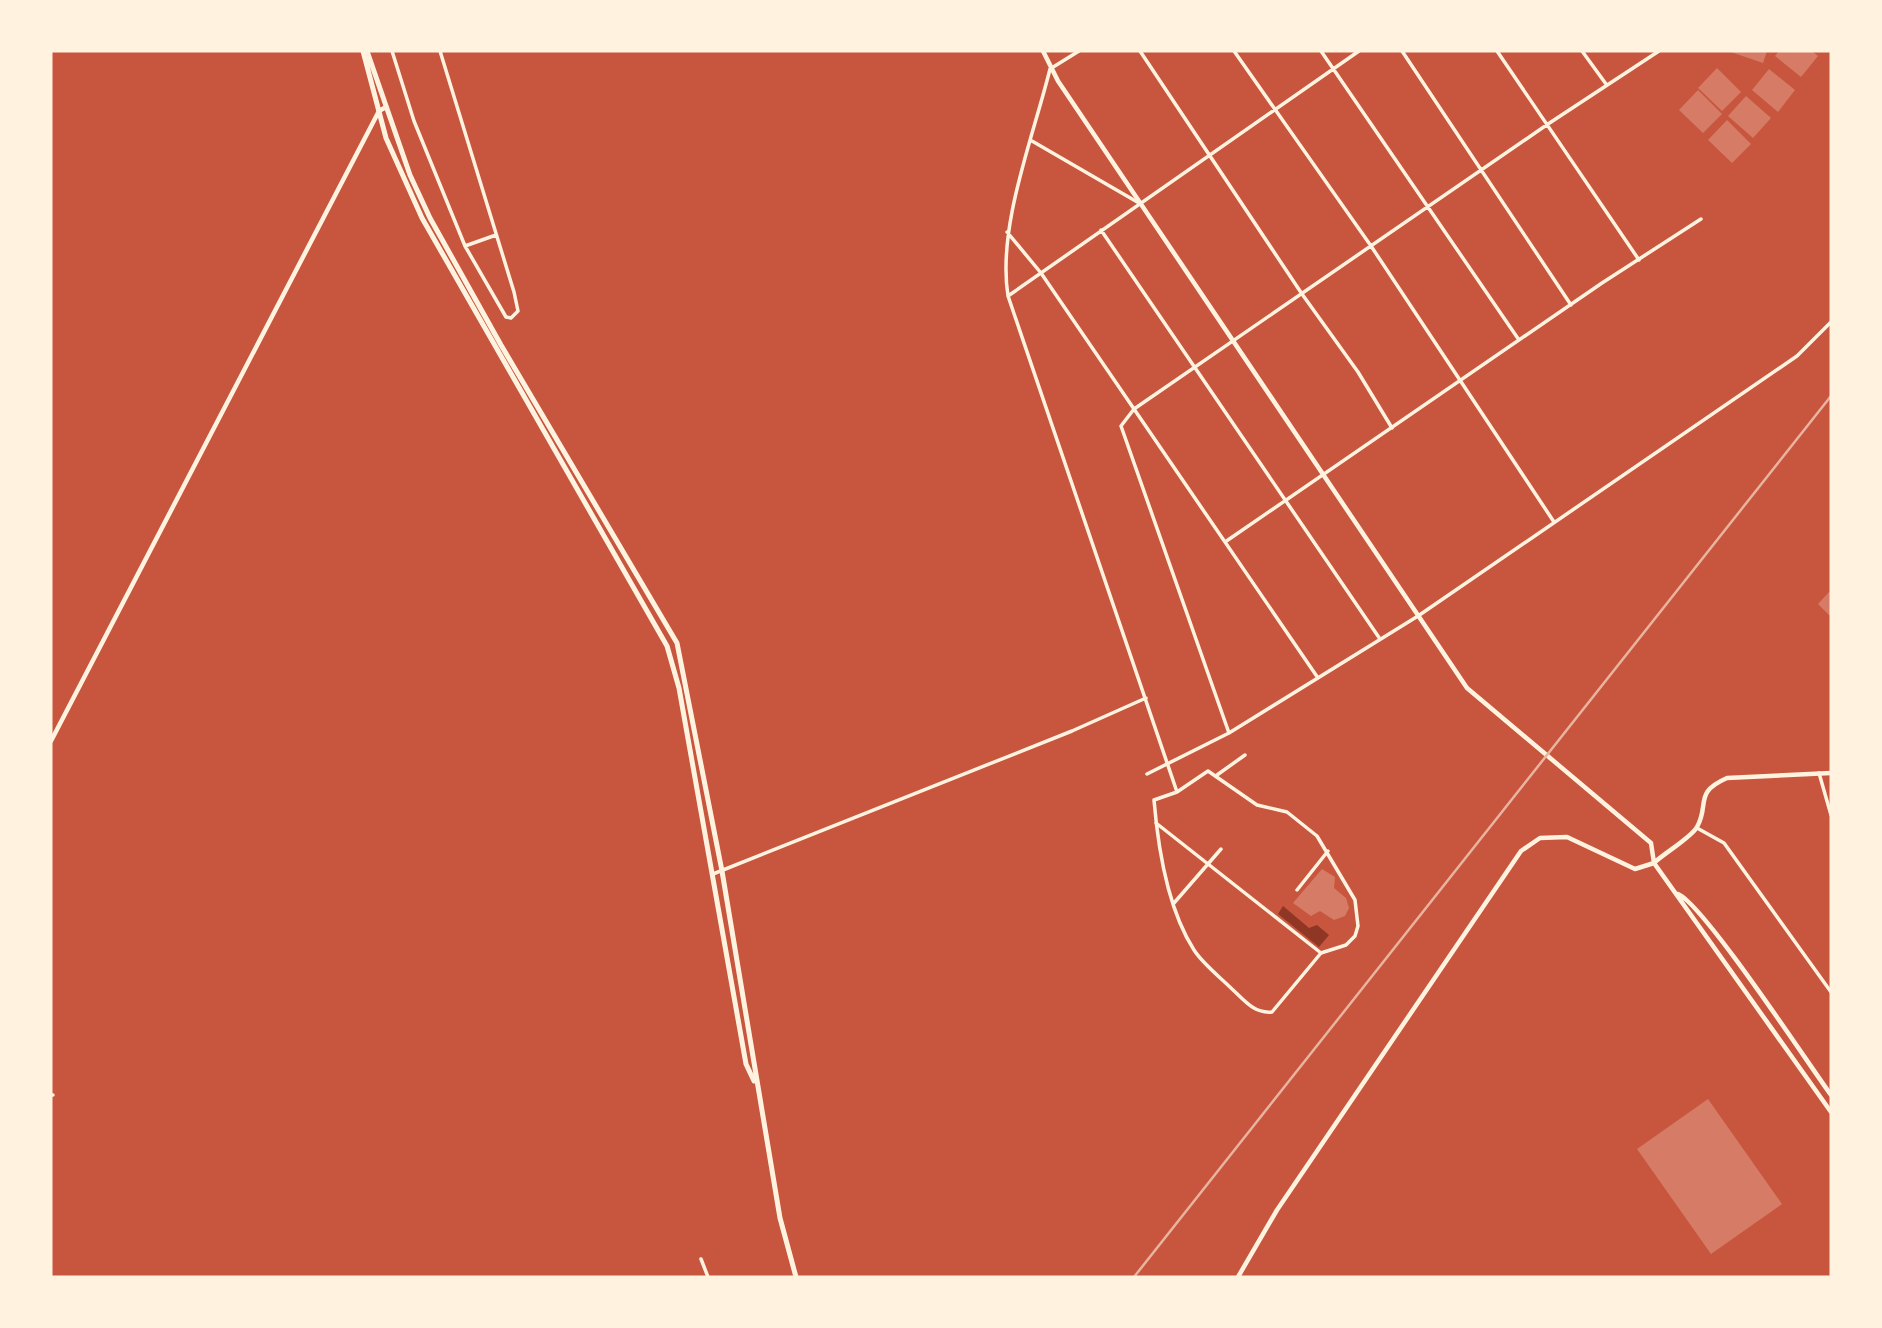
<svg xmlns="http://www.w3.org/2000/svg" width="1882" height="1328" font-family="'Sofia Sans Condensed',sans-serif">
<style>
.water{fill:#8f3625}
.building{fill:#d67c66}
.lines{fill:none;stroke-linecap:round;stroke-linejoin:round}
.minor{stroke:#fff3e0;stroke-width:3.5}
.tertiary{stroke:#fff3e0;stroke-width:4.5}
.secondary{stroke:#fff3e0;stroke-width:5}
.rail{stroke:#e9b49f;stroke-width:2.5}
</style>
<rect width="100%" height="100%" fill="#c8553d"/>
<path class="water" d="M1283,906L1309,928L1317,925L1329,935L1319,947L1278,914Z"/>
<path class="building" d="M1728,51H1767L1763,63Z
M1779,51H1812L1818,56L1801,77L1775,56Z
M1717,68L1741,92L1722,111L1698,88Z
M1769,69L1795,90L1778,112L1752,90Z
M1698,90L1722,114L1703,133L1679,110Z
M1746,96L1771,118L1753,138L1728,116Z
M1727,120L1751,144L1732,163L1708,140Z
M1829,592L1831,594V617L1818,604Z
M1322,869L1335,877L1334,888L1346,898L1349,908L1345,916L1334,920L1320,911L1311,916L1293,903Z
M1708,1099L1782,1204L1711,1254L1637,1149Z"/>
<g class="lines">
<path class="minor" d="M392,51L414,121L465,246L506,317L511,318L518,311L514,292L440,51
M1079,51L1050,69C1033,138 997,227 1008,296L1177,792L1154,800C1158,848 1167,908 1194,950C1203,964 1220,977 1232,989C1244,1000 1254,1014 1272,1012L1321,953L1346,945L1355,936L1358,926L1355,900L1317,836L1287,812L1257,805L1208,771L1177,792
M1140,51L1302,294L1358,372L1392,428
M1234,51L1371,246L1554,522
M1321,51L1519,340
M1402,51L1571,305
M1497,51L1639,260
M1582,51L1606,84
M1032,141L1139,203
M1101,230L1380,639
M1007,232L1041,273L1318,678
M465,246L496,235
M1008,296L1359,51
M1225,542L1602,283L1701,219
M1229,733L1121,426L1134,409L1548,124L1659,51
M1819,773L1831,815
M1147,774L1229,733L1418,616L1797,356L1831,322
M1217,775L1245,755
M1156,823L1321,953
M1697,828L1724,843L1831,992
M713,874L1072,731L1146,698
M1297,890L1328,851
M1174,903L1221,849
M51,1095H53
M701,1259L708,1277"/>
<path class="tertiary" d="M1043,51L1058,81L1467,688L1651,843L1654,863L1635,869L1567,837L1540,838L1521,851L1277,1210L1238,1277
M51,741L379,111L386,107
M1831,773L1727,778C1693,793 1710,804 1697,827C1692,837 1663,854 1654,863L1831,1112
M1678,894C1704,905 1807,1062 1831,1095"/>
<path class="secondary" d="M363,51L386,138L422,218L667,646L679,688L746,1064L754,1081
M367,51L410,175L430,218L501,345L677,643L722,871L780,1218L796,1277"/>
<path class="rail" d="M1134,1277L1831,396"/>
</g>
<rect width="1882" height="1328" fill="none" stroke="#fff3e0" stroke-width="105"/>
</svg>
